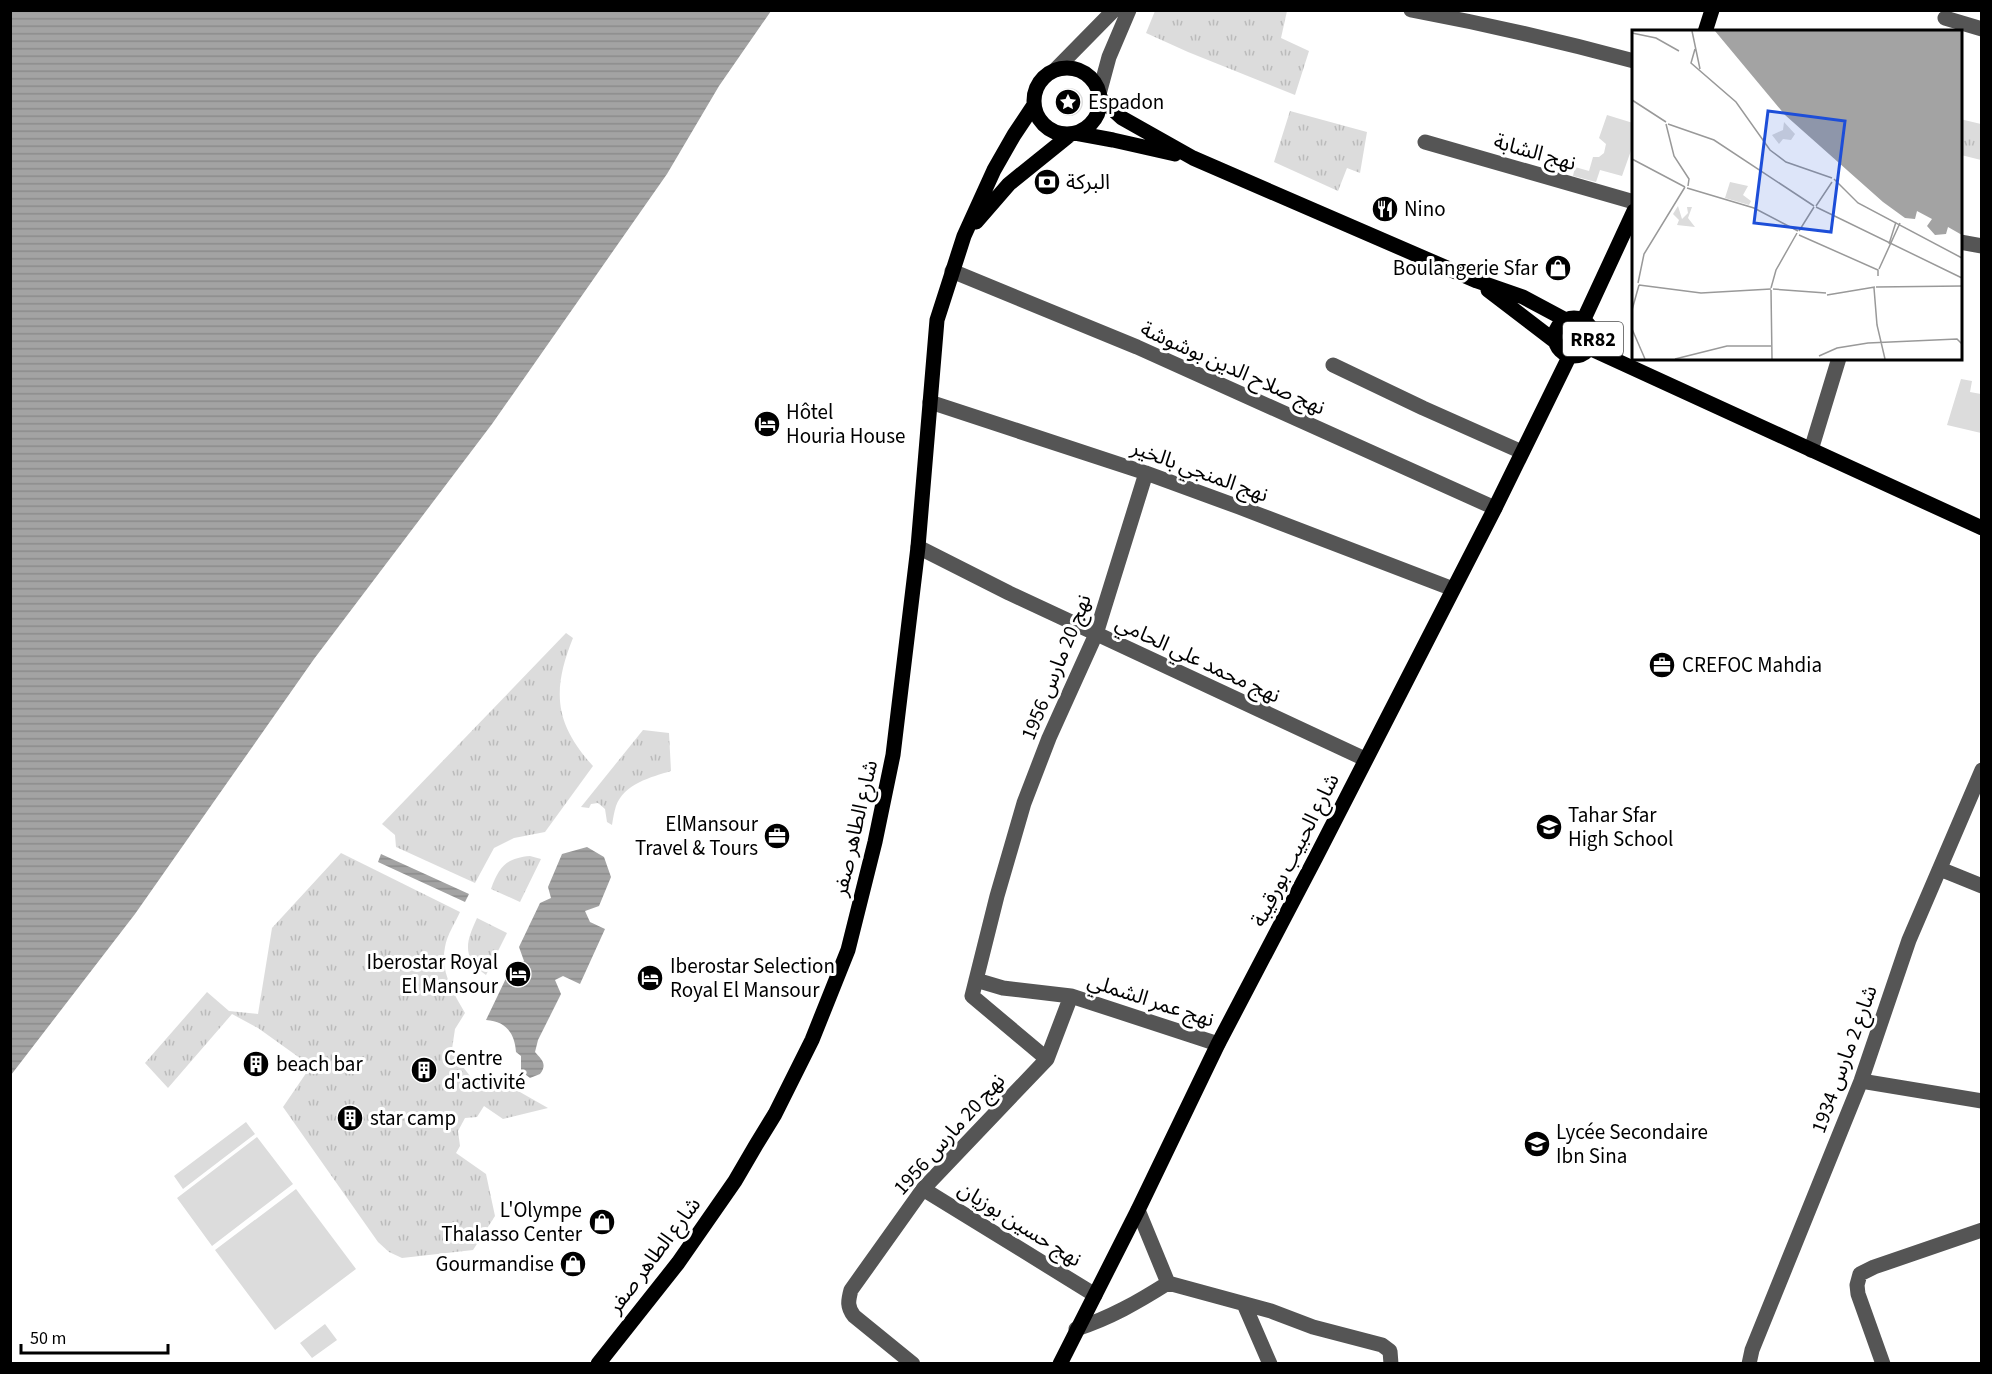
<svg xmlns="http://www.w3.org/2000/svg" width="1992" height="1374" font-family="'Source Sans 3','Noto Sans Arabic',sans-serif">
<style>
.grass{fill:url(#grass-tufts)}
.garden{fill:#dcdcdc}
.water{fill:url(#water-rules)}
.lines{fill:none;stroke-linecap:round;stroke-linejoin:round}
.minor{stroke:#555;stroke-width:15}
.major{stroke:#000;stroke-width:15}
.labels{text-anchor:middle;stroke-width:6;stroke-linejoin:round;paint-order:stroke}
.shield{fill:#fff;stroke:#4c4c4c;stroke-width:1.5}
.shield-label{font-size:20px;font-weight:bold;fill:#000}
.poi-label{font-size:21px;fill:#000;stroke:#fff;text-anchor:start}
.street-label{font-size:21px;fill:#000;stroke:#fff}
.inset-road{fill:none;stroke:#999;stroke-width:1.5}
.view{fill:#1d4ed8;fill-opacity:0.15;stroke:#1d4ed8;stroke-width:3}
.inset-edge{fill:none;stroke:#000;stroke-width:3}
</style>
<defs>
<pattern id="grass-tufts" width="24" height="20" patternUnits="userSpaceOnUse" patternTransform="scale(1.5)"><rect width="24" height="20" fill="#dcdcdc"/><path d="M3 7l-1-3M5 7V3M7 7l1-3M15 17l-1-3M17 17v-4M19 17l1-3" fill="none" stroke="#bbb"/></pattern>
<pattern id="water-rules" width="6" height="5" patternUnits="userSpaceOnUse" patternTransform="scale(1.5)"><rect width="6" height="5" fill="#a3a3a3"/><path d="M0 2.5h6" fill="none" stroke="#8b8b8b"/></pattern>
</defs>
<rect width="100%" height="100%" fill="#fff"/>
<path class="grass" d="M1155,11H1287L1281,38L1309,51L1295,95L1188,52L1146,33Z
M1055 102a14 14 0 1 1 28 0a14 14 0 1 1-28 0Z
M1290,111L1367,132L1360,173L1347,168L1338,191L1274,162Z
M1960,119L1981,124V160L1961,155Z
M566,633L573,638C552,690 554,723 593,766L545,832L514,838L494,848L475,883L396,847L395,835L382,824Z
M643,730L669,733L671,771C651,777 624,784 616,806C614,812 613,819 612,825L607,822L605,809L598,803L591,804L589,808L581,807Z
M341,853L460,912C455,923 447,935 445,947C440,972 453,992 465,1013L455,1029L452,1049L457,1059L473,1080L486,1085L504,1083L548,1108L503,1119L484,1106L477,1117L465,1118L458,1131L460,1146L456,1153L486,1174L495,1216L473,1250L402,1258L389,1252L378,1242L283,1107L311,1066L258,1028L232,1014L168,1088L145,1063L207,992L229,1011L258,1014L272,928Z
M530,856L541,859L520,902L491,889C499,867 506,858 530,856Z
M477,918L507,933L486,975C461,957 466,942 477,918Z"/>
<path class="garden" d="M1607,115L1633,123V145L1622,176L1600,170L1596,182L1573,176L1575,167L1589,171L1593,157H1599L1604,153L1606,144L1599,138Z
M1961,379L1972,381L1970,392L1981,394V433L1947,425Z
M246,1122L255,1134L183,1189L174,1176Z
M257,1137L293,1184L212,1246L177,1198Z
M296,1189L356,1269L275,1330L215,1250Z
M325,1324L337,1340L312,1358L300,1343Z"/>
<path class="water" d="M11,10L771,11L719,86L667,174L492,424L314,659L135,914L11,1075Z
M587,847L604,857L611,877L599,906L585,911L590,922L605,929L580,984L563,976L555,980L561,994L538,1040L535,1052C541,1059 548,1064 540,1074L530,1078L521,1071V1056L516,1052C515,1034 506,1021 486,1020L510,970L524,961L519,947L540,903L551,898L548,887L562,854Z
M381,854L469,894L465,902L378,862Z"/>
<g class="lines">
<path class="minor" d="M1411,10C1486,24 1560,41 1634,61
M1945,18L1982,29
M1055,70L1114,10
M1099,94L1109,57L1129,10
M1425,142L1634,202
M1960,242L1982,246
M952,271L1137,347L1495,508
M1333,365L1423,408L1522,452
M930,402L1146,473L1239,507L1453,589
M1811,450L1839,358
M918,547L1009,593L1365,759
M1940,869L1982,886
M976,980L1003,988L1071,996L1218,1044
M1047,1059L972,996L997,896L1024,803L1049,738L1096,634L1146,473
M1861,1081L1982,1101
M923,1189L1095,1295
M1138,1210L1168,1283
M1244,1304L1270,1364
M1076,1329C1110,1318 1138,1302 1168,1283L1271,1311L1313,1327L1382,1345L1390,1351L1391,1364
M913,1364L854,1316C847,1307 848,1301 851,1290L923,1189L1047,1059L1071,996
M1749,1364L1752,1350L1861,1081L1909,940L1982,770
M1883,1364L1858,1294L1857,1285L1860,1274L1874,1267L1982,1230"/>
<path class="major" d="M1705,32L1712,10
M1034 101a33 33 0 1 1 66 0a33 33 0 1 1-66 0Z
M1100,98L1122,118L1193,158L1477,281L1523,297L1566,320
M1075,133L1113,140L1175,154
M976,222L1009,184L1071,134
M1488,290L1556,342
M1555 337a19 19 0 1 1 38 0a19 19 0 1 1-38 0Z
M1583,321L1634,211
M1589,348L1982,528
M598,1364L678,1263L735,1181L756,1145L775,1114L812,1040L848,950L875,842L893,755L918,547L937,320L964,236L994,170L1014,135L1034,105
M1060,1364L1138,1210L1218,1044L1316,857L1495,508L1570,355"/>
</g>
<defs>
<symbol id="sight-disc" viewBox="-11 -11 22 22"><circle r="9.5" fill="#000" stroke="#fff"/><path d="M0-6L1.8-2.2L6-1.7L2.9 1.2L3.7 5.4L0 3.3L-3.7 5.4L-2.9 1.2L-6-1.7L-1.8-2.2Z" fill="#fff"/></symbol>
<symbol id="bank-disc" viewBox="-11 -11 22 22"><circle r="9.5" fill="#000" stroke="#fff"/><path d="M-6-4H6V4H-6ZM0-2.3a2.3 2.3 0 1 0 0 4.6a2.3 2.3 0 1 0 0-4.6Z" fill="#fff"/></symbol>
<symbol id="restaurant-disc" viewBox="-11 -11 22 22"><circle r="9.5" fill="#000" stroke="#fff"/><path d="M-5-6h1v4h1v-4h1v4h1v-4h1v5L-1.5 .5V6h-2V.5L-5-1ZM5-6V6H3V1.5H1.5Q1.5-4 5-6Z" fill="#fff"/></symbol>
<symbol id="shop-disc" viewBox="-11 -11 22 22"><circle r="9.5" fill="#000" stroke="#fff"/><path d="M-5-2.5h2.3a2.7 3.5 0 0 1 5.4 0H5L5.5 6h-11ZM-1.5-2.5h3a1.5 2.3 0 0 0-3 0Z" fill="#fff"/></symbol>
<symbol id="hotel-disc" viewBox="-11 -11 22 22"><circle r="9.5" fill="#000" stroke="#fff"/><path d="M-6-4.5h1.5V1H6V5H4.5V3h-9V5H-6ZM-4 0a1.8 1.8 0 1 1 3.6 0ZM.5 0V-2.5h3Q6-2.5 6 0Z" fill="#fff"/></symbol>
<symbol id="office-disc" viewBox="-11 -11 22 22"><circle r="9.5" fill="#000" stroke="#fff"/><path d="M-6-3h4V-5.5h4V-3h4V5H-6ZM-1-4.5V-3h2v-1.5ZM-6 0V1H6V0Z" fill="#fff"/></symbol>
<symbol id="school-disc" viewBox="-11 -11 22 22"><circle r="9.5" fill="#000" stroke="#fff"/><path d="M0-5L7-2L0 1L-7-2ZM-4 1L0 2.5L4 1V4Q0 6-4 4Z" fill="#fff"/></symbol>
<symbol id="building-disc" viewBox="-11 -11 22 22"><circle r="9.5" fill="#000" stroke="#fff"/><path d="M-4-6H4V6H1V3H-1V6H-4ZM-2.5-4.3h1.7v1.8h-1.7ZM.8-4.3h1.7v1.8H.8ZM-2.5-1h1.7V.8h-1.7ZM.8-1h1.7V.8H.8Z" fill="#fff"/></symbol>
</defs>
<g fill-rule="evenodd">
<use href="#sight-disc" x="1053" y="87" width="30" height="30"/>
<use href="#bank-disc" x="1032" y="167" width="30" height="30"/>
<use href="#restaurant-disc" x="1370" y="194" width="30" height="30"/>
<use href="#shop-disc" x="1543" y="253" width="30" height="30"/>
<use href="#hotel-disc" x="752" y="409" width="30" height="30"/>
<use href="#office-disc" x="1647" y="650" width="30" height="30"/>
<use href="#school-disc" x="1534" y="812" width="30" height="30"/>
<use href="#office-disc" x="762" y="821" width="30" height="30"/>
<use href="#hotel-disc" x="503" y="959" width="30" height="30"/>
<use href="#hotel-disc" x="635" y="963" width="30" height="30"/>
<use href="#building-disc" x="241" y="1049" width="30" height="30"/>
<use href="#building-disc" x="409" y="1055" width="30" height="30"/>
<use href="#building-disc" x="335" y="1103" width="30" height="30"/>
<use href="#school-disc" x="1522" y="1129" width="30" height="30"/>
<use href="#shop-disc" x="587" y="1207" width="30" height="30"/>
<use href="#shop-disc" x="558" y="1249" width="30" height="30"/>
</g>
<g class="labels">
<rect class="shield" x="1563" y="322" width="60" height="34" rx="4.5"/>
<g class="shield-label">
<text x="1593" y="346">RR82</text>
</g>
<g class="poi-label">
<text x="1088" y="109">Espadon</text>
<text x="1066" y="189">البركة</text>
<text x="1404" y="216">Nino</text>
<text x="1538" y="275" text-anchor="end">Boulangerie Sfar</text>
<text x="786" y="419">Hôtel<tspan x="786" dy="24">Houria House</tspan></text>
<text x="1682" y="672">CREFOC Mahdia</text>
<text x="1568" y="822">Tahar Sfar<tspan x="1568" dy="24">High School</tspan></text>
<text x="758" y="831" text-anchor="end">ElMansour<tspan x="758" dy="24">Travel &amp; Tours</tspan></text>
<text x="498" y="969" text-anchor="end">Iberostar Royal<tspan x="498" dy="24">El Mansour</tspan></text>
<text x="670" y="973">Iberostar Selection<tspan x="670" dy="24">Royal El Mansour</tspan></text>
<text x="444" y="1065">Centre<tspan x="444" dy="24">d'activité</tspan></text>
<text x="276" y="1071">beach bar</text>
<text x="370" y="1125">star camp</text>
<text x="1556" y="1139">Lycée Secondaire<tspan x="1556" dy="24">Ibn Sina</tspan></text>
<text x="582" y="1217" text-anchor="end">L'Olympe<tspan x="582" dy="24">Thalasso Center</tspan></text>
<text x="554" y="1271" text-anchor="end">Gourmandise</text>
</g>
<g class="street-label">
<text transform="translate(1535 152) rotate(16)" y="7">نهج الشابة</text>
<text transform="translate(1233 368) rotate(24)" y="7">نهج صلاح الدين بوشوشة</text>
<text transform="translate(1200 471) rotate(20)" y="7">نهج المنجي بالخير</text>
<text transform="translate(1198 659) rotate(25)" y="7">نهج محمد علي الحامي</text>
<text transform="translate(1056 667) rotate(-68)" y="7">نهج 20 مارس 1956</text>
<text transform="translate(855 828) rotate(-77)" y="7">شارع الطاهر صفر</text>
<text transform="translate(1295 850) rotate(-63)" y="7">شارع الحبيب بورقيبة</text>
<text transform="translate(1151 1000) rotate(18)" y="7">نهج عمر الشملي</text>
<text transform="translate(1844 1059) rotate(-70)" y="7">شارع 2 مارس 1934</text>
<text transform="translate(949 1134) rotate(-48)" y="7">نهج 20 مارس 1956</text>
<text transform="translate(1020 1224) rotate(32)" y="7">نهج حسين بوزيان</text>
<text transform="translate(654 1255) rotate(-53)" y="7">شارع الطاهر صفر</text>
</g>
</g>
<g transform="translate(1632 30)">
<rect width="330" height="330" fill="#fff"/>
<path d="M152,92L163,104L159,110L151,109L147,114L140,105L151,100ZM46,176L50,189L56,183L55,177H60L56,188L63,197L45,195L47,190L41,184Z" fill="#dcdcdc"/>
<path d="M98,152L116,156L111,165L119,171L117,175L93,168Z" fill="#dcdcdc"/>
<path d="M83,1H330V205L316,197L314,204L303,205L295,196L300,189L285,181L283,189L273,188L251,172L153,85Z" fill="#a3a3a3"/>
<path class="inset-road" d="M60,1L68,39M0,3L24,8L47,21M63,19L59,33L104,72L138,120L154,132L200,148M0,70L34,92M34,94L42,126L57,149L56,156M36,94L82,110L182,176M0,129L53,157M202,149L226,173L330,228M55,158L122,178L166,201M184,176L200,152M184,177L330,248M167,201L182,177M167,205L246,240V246M257,214L264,192M247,239L268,193M6,253L12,224L53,157M7,255L69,263L139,259M244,257L330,256M139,258L144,240L165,203M242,258L245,295L253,329M141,259L194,263M139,260L140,329M195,265L243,257M0,280L7,255M0,299L13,329M187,326L205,318L236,313L325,309L330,314M43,329L95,316H139"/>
<path class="view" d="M136,81L213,91L199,202L122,193Z"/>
<rect width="330" height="330" class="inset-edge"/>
</g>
<rect width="1992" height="1374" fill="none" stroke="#000000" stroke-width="24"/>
<path d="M21 1344v9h147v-9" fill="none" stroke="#000000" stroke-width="3"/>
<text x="30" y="1344" font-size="18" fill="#000000" stroke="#ffffff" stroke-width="4.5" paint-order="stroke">50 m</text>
</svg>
